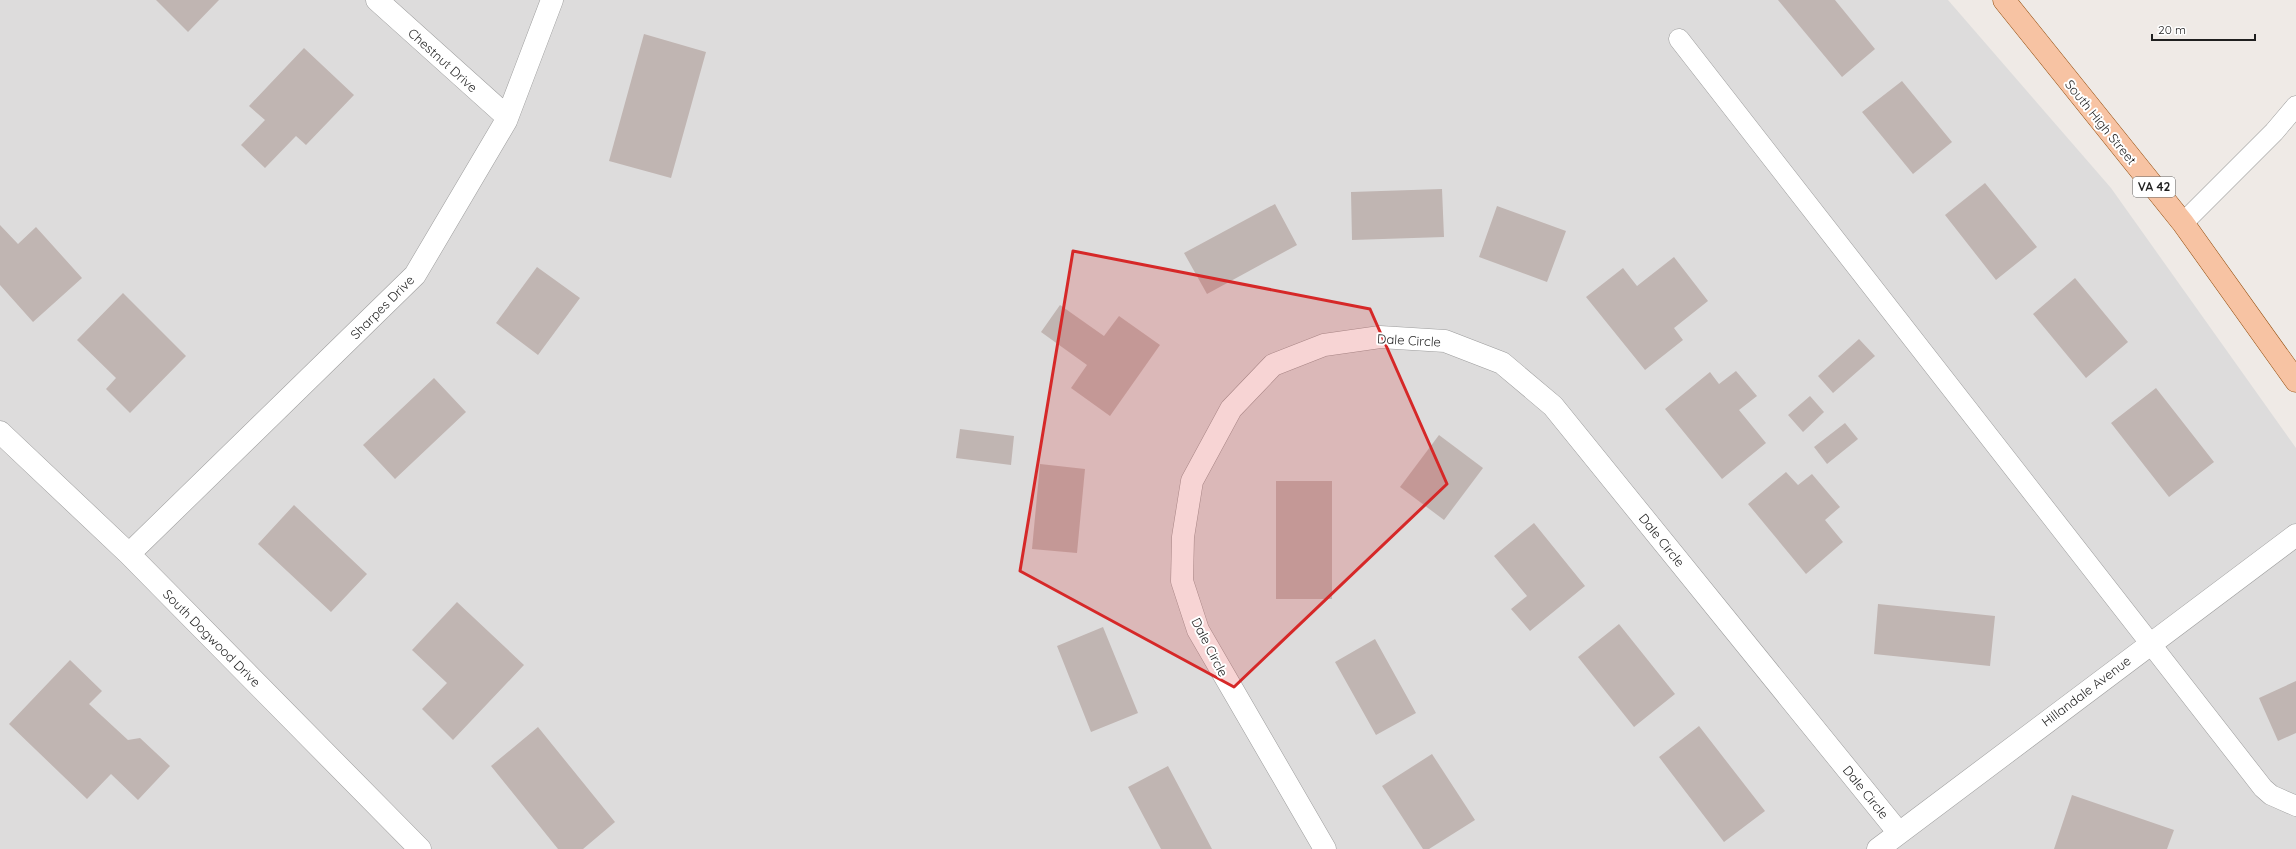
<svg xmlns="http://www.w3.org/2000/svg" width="2296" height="849" font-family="Quicksand,sans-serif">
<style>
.residential{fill:#dddcdc}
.building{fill:#c0b5b2}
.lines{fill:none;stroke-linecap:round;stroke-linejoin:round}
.service-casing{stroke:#9c9c9c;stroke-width:21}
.minor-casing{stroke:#9c9c9c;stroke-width:23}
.primary-casing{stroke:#914a09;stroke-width:23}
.service{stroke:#fff;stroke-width:20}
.minor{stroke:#fff;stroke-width:22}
.primary{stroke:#f7c3a3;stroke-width:22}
.marked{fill:#d62828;fill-opacity:0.2;stroke:#d62828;stroke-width:3;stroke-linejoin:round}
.labels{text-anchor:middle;stroke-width:4;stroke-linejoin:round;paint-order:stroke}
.shield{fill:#fff;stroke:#626262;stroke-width:1}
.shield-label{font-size:12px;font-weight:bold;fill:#1f1f1f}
.street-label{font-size:13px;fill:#1f1f1f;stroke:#fff}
</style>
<rect width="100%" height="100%" fill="#efeae6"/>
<path class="residential" d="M0,0H1948L2111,188L2296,448V849H0Z"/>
<path class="building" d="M156,0H219L188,32Z
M1778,0H1835L1875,49L1842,77Z
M644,34L706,52L671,178L609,161Z
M304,48L354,95L306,145L296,136L265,168L241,145L265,120L249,106Z
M1902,81L1952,142L1913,174L1862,112Z
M1985,183L2037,247L1996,280L1945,215Z
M1442,189L1444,237L1352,240L1351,192Z
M1275,204L1297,245L1207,294L1184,253Z
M1497,206L1566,231L1547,282L1479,257Z
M0,225L18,244L36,227L82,278L33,322L0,285Z
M1674,257L1708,301L1674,328L1683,340L1645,370L1586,297L1623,268L1637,286Z
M537,267L580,298L538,355L496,323Z
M2075,278L2128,342L2086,378L2033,314Z
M123,293L186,356L130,413L106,389L116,378L77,340Z
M1060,305L1104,336L1119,316L1160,345L1110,416L1071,388L1087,365L1041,332Z
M1859,339L1875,356L1833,393L1818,376Z
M1736,371L1757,396L1739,410L1766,443L1722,479L1665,409L1710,372L1719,384Z
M434,378L466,412L395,479L363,445Z
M2156,388L2214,462L2169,497L2111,423Z
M1810,396L1824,412L1803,432L1788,415Z
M1845,423L1858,439L1827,464L1814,447Z
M960,429L1014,436L1011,465L956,458Z
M1439,435L1483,468L1444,520L1400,487Z
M1040,464L1085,469L1077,553L1032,549Z
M1786,472L1798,485L1812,474L1840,507L1825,520L1843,542L1806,574L1748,504Z
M1276,481H1332V599H1276Z
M294,505L367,574L331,612L258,544Z
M1534,523L1585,586L1530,631L1511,609L1527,596L1494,556Z
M457,602L524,665L453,740L422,709L447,683L412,650Z
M1878,604L1995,616L1990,666L1874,654Z
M1619,624L1675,694L1634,727L1578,657Z
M1103,627L1138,713L1091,732L1057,646Z
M1375,639L1416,713L1376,735L1335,662Z
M70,660L102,691L89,704L128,740L140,738L170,766L138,800L111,774L87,799L9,724Z
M2296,681V733L2278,741L2259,698Z
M1699,726L1765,811L1724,842L1659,757Z
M538,727L615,822L583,849H558L491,766Z
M1432,754L1475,820L1429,849H1423L1382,786Z
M1168,766L1212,849H1161L1128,787Z
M2072,795L2174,830L2167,849H2054Z"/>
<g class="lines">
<defs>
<path id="service" d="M1679,39L2263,788L2271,795L2296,806
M2183,223L2274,132L2296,106"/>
<path id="minor" d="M377,0L505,115L506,121
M0,432L129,554L420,849
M129,554L415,275L506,121L552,0
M1325,849L1198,630L1182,581L1183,537L1192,481L1231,409L1273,365L1324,345L1380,337L1445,341L1502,363L1553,406L1899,833
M1878,849L2296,535"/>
<path id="primary" d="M2004,0L2183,223L2296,381"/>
</defs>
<use href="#service" class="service-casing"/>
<use href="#minor" class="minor-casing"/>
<use href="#primary" class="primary-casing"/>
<use href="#service" class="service"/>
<use href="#minor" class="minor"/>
<use href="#primary" class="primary"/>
</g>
<path class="marked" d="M1073,251L1370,309L1447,484L1234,687L1020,571Z"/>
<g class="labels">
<rect class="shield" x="2133" y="177" width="42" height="20" rx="3"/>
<g class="shield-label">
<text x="2154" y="191">VA 42</text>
</g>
<g class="street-label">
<text transform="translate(443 60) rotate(42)" y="5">Chestnut Drive</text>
<text transform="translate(2101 122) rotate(51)" y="5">South High Street</text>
<text transform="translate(382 307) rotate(-45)" y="5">Sharpes Drive</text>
<text transform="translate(1409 340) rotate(3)" y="5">Dale Circle</text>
<text transform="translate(1662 540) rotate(51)" y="5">Dale Circle</text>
<text transform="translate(212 638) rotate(45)" y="5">South Dogwood Drive</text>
<text transform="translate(1210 647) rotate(63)" y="5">Dale Circle</text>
<text transform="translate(2086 691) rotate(-37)" y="5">Hillandale Avenue</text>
<text transform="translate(1866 792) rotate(51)" y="5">Dale Circle</text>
</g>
</g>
<path d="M2152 34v6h103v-6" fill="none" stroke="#1f1f1f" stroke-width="2"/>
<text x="2158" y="34" font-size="12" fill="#1f1f1f" stroke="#ffffff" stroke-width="3" paint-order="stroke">20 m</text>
</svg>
